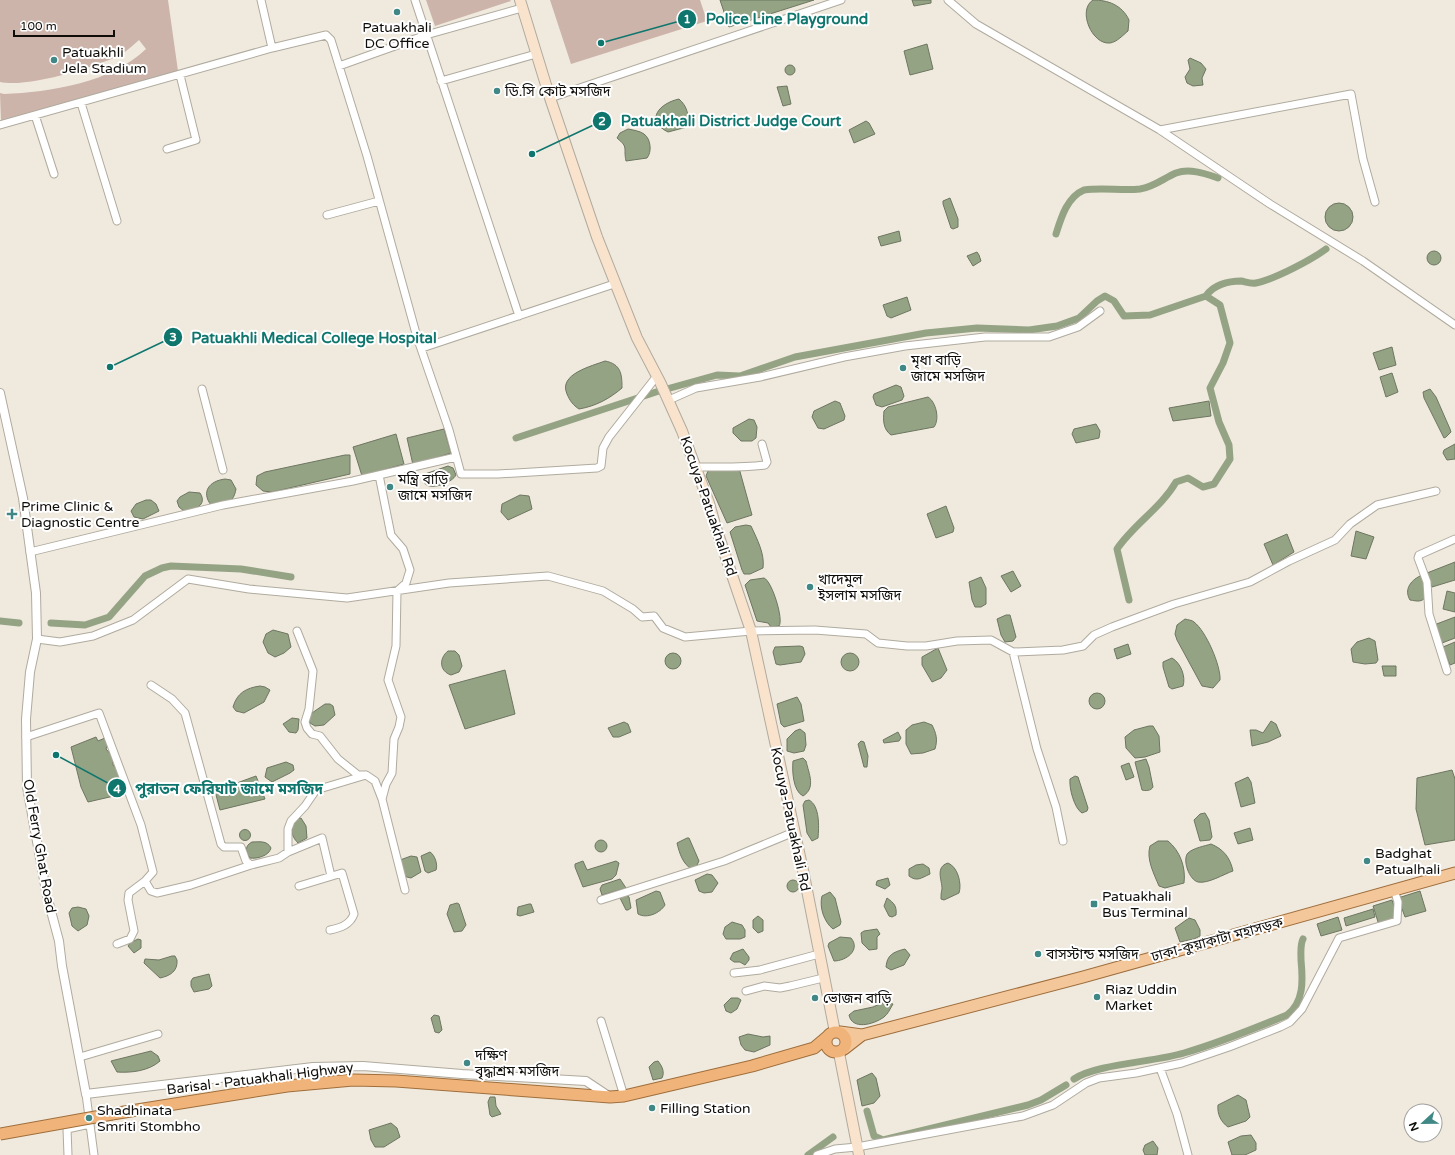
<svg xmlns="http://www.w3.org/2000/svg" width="1455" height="1155" font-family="'Varela Round','Noto Sans Bengali',sans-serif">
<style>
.green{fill:#cdb4aa}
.water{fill:#95a385;stroke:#6d7660}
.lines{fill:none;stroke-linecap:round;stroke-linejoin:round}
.canal{stroke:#95a385;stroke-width:7}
.minor-casing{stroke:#b0ab9f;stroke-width:9}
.tertiary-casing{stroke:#b0ab9f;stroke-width:10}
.secondary-casing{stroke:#b0ab9f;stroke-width:12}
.primary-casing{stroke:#9f6e3c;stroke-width:13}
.trunk-casing{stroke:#9f6e3c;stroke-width:13}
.minor{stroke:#fff;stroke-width:7}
.tertiary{stroke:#fff;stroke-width:8}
.secondary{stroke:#f9e3cd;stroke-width:10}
.primary{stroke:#f4c79b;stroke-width:11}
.trunk{stroke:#f0b47a;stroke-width:11}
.trunk-bridge-casing{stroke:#9f6e3c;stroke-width:13;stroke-linecap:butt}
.trunk-bridge{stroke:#f0b47a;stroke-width:11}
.poi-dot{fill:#408885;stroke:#fff;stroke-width:1.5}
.labels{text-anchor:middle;stroke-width:4;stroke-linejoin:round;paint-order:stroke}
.poi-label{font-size:14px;fill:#0f0d09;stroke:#fff;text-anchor:start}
.street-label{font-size:14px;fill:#0f0d09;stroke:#fff}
.leader{fill:none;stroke:#0f766e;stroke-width:1.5}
.callout-dot{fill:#0f766e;stroke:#fff;stroke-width:1.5}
.mark-label{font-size:12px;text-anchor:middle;font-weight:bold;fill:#fff}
.callout-label{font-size:15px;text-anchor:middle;font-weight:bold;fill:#0f766e;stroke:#fff;stroke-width:4;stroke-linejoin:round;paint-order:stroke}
</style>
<rect width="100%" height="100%" fill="#f0eade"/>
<path class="green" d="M0,0H168L178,71L1,121L0,93L4,94C50,92 111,83 146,49L139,40C133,45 127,51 120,55C94,68 27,88 0,82Z
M426,0H510L511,1L435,26Z
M550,0H700L707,21L571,64Z"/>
<path class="water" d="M720,0H814L729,27Z
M912,0H931V3L914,6Z
M1093,0C1108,0 1122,5 1129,20L1128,31C1123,35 1117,42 1110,43C1092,45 1077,10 1093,0Z
M927,44L933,69L910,75L904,51Z
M1190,58L1201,63L1206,69L1202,78L1203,85L1193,86L1187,83L1185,77L1190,69L1188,60Z
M785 70a5 5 0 1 1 10 0a5 5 0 1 1-10 0Z
M787,86L791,104L783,106L777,87Z
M679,99C687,106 690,116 687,127L668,132C644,120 660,103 679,99Z
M866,121L869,123L875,134L854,143L849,130Z
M628,129C633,130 640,131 644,134C651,139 652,152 647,158L626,161C623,147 629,148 617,138L620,133Z
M950,198L958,219V227L953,229L951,228L943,204V201Z
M1325 217a14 14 0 1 1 28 0a14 14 0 1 1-28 0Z
M899,231L901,241L881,246L878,237Z
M1427 258a7 7 0 1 1 14 0a7 7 0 1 1-14 0Z
M977,252L979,255L981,261L973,266L967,256Z
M907,297L911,310L891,318L887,316L883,305Z
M1392,347L1396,365L1379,370L1373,353Z
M605,361C621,364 622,374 622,388C609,399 596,406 579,409C573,405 570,401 567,394C558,374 592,366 605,361Z
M1392,373L1398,392L1386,397L1380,377Z
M896,385L901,387L904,396L902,400L882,407L876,405L873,397L874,394Z
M1430,389L1436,397L1450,429L1451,432L1446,437L1444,438L1424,398L1423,392Z
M928,397C936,402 940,419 934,427L891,435C883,429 883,420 884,411L888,407Z
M835,401L840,403L845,416L844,420L824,429L818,428L812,417L814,411Z
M1209,401L1211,416L1173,421L1169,408Z
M749,419L754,420L757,427L756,438L752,441H741L733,433V428Z
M1096,424L1100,431L1099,438L1076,443L1072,434L1074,429Z
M444,429L451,453L413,465L407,438Z
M396,434L404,464L362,476L353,447Z
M1455,444V459L1447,460L1443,453L1444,450Z
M345,455H350V474L272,492L263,491L256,485L257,476L265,472Z
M448,466L453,468L456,475C450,486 417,494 425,474Z
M718,468H739L752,515L727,523L706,476L708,471Z
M225,479L231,480L236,489C233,505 226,502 211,505C201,492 209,481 225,479Z
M189,492L200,493C208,505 194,511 184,511L179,507L177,501L180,497Z
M520,495L529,496L532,509L508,520L501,512L502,504Z
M146,500H151L156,504L159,511L143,519L134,517L131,511L136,504Z
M946,506L954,528L953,532L936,538L927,514Z
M746,525L751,526C757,539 765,554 763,568L750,574H744L742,570L730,532L735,527Z
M1356,531L1374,537L1366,559L1351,556Z
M1287,534L1294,552L1273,565L1264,544Z
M1455,562V580L1432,587L1427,573Z
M1013,571L1021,586L1011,592L1001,576Z
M1420,576L1423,577L1426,596C1422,603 1417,601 1410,600C1404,590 1410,581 1420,576Z
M981,577L986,588V604L981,607H975L972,600L969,582Z
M764,578C772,581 784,620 779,626L771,627L768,623L757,621L745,585L750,580Z
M1447,591L1455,593V612L1443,609Z
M1006,615H1010L1016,637L1013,641L1005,642L1001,635L997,619Z
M1455,617V638L1442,643L1434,625Z
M1185,619C1188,620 1192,620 1194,622C1206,631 1221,666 1220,680L1213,688L1202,686L1177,640L1175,634L1177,625Z
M273,630L288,634L291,647L284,653L275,657L268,653L263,642L266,634Z
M1369,638L1375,641L1378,660L1376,663L1365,664L1353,662L1351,649L1357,642Z
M1455,642V663L1450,665L1443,647Z
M1128,644L1131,654L1117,659L1114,649Z
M800,646L803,647L805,654L801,662L780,665L776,664L773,652L775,647Z
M938,648L947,670L941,678L932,682L922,665V657Z
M448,651H455L459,655L462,666L459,672L451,675C439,671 439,658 448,651Z
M665 661a8 8 0 1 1 16 0a8 8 0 1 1-16 0Z
M841 662a9 9 0 1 1 18 0a9 9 0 1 1-18 0Z
M1172,658C1181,663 1186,677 1183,686L1172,689L1169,687L1163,667V662Z
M1382,666H1396V676H1384Z
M505,670L515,714L465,729L449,685Z
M260,686L265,687L270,690L264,702L244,713L236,711L233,707C237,693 246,688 260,686Z
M1089 701a8 8 0 1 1 16 0a8 8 0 1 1-16 0Z
M797,697L801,704L804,721L784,727L781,724L777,704Z
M325,704H330L333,706L335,715L324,725L315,726L310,723L308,718L312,713Z
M292,718L299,719L298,730L296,733L289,732L283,724Z
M1271,721L1276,724L1281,736L1268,742L1252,746L1250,730H1256L1263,733Z
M624,722L628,724L631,732L619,737H613L608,728Z
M924,722L932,725C936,733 938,739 935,749L923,753L911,754L906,744V730L912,725Z
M1149,726H1153L1159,736L1160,752L1145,757L1135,758L1126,748L1125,737L1134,730Z
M800,729L805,733L806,745L804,751L794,753L787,751V739L795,731Z
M898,732L901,738L899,741L884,743L883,740Z
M96,737L98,741L105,738L108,744L106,749L113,757V765L119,772L123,785L114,796L88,802L81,787L71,747Z
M861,741L864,742L868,756L867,767H864L858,744Z
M803,758L806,761C809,774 816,788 803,796C793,791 792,771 793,761Z
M1146,759L1149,767L1153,787C1151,791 1145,791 1142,790L1135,762Z
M286,762L293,765L294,770L290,773L272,782L265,777L267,768Z
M1129,763L1134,777L1126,780L1121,766Z
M1452,770L1455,779V840L1425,845L1416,809L1417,778Z
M256,776L265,799L220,810L215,791Z
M1075,776L1078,777L1088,808L1087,811L1082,813C1074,808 1069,788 1070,779Z
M1248,777L1251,782L1255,803L1241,807L1235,783Z
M809,800C820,806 819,827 818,838L812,841L807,833L803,805L805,801Z
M1205,813L1209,820L1212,837L1210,840L1200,841L1194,820L1200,814Z
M301,818L306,826L307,838L298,843C291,836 289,827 297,819Z
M1250,828L1253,840L1238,844L1234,833Z
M239.5 835a5.5 5.5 0 1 1 11 0a5.5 5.5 0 1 1-11 0Z
M687,838H689L699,861L696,867L692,869C683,865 679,852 677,843Z
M595 846a6 6 0 1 1 12 0a6 6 0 1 1-12 0Z
M1158,841H1168C1180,851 1186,867 1184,883L1165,888L1159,886C1154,874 1146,859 1150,846Z
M252,842C259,842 267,840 271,848C269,856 257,859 250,858C246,852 244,846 252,842Z
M1211,844C1223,849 1230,857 1233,871C1224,874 1208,884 1198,882C1189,880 1182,859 1188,853C1193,848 1205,846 1211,844Z
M430,852C435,855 438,865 436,870L428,873L425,871L421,856Z
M411,856L417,857L421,872L411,878L403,876L400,860Z
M583,861L587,870L616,861L619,863L616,875L612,879L583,887L575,867V864Z
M948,863C958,867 962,884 959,893L944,900L941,899C941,895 941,893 942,889C942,880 935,867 948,863Z
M923,864L929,868L930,874C921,878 917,882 909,876V869L916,865Z
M707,874L712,875L718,883L712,892L704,893L699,891L695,880Z
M888,878L890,885L885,889L876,885L877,881Z
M620,879L626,888L602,895L600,889L602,885Z
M787 886a6 6 0 1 1 12 0a6 6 0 1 1-12 0Z
M656,891L660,892L665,905C660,913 647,919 638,914L636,900Z
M1420,891L1426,911L1405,917L1398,898Z
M830,892L835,898L841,922L840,925L833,929C824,922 819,907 822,896Z
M626,895L629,897L631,908L628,910H626L619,896Z
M887,898C894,903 897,906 896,915L892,917L889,916L884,906Z
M1392,900L1398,919L1379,925L1373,906Z
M457,903L459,904L466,925L462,931L454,932L447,914L450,905Z
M529,904H531L534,912L520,916L517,915L518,907Z
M78,907L86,909L89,916L87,925L78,931L72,926L69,913L72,908Z
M1373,909L1375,917L1346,926L1344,918Z
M758,916L763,920V931L758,933L753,928V920Z
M1338,917L1342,930L1321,936L1317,924Z
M1189,918L1195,920L1200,930V936L1194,939L1180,942L1175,928Z
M732,922L742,925L745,930V937L740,939H726L723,934L725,927Z
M877,929L880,934L877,937V949L869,950L862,943L861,933L864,931Z
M840,937L851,938C861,950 846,961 834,961L828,946L829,943Z
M138,939L141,940V948L134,953L128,946L130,943Z
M743,949L749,957V960L745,965L740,962H734L730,959L733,953Z
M905,949L910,955L904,965L891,970L886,967C887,955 893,952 905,949Z
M172,956H175L177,960C178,971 170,976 160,978L144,963L145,959L159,960Z
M209,974L212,986L209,989L194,992L191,986V981L193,978Z
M731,998H738L741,1000L737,1009L731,1013L726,1011L724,1005Z
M884,1002L893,1004C890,1009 888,1014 884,1017C873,1025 852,1030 849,1015L854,1011L873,1007Z
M434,1015L439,1016L442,1030L439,1033L435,1032L431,1018Z
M748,1034L763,1037L770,1036V1045L754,1052L745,1050L741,1045L739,1037Z
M151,1051L158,1056L160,1061C149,1071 131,1073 117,1072L111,1061Z
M658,1061C662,1066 665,1072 662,1078L653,1080L649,1067L654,1062Z
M872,1073L876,1078L880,1096L874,1103L862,1106L857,1080Z
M1238,1095L1246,1100L1250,1117L1246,1121L1228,1127C1221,1122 1217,1114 1218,1105Z
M490,1097H495L496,1106L501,1114L492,1117L490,1115L488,1102Z
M391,1123L397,1128L400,1137L384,1147H375L371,1140L369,1130Z
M1251,1135L1256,1143V1150L1245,1155H1232L1228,1142L1241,1136Z
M1153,1141L1158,1148L1157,1155H1145L1143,1150L1145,1145Z"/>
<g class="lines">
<path class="canal" d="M1056,234C1061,218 1067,197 1084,190C1103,187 1121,191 1140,189C1154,187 1164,178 1176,173C1190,168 1206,174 1218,178
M1206,296C1213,285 1228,281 1241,281C1246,282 1251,284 1256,283C1275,279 1311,260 1326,249
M516,438L656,392L717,375L740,376L795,357L926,333L977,328L1029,330L1057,326L1079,318L1097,301L1105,296L1114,301L1124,316L1150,315L1206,296L1220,305L1230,343L1223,363L1210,388L1219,422L1229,445L1230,459L1214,484L1203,487L1188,478L1176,482C1161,508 1134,524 1117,549L1129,600
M0,621L19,623
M51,623L85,625L109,617L145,576L162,568L171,566L241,569L291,577
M1074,1079C1096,1064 1155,1062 1184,1053C1219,1043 1253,1029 1287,1015C1304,1002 1303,981 1301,960C1301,953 1300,945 1303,939
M867,1111L874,1136L883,1140L1028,1105L1041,1100L1066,1085
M808,1155L833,1137"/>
<defs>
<path id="minor" d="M261,0L272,48
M415,0L519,316
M948,0L976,24L1160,130L1270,204L1363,261L1455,325
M339,66L426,35L522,8
M441,81L536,54
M550,98L841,0
M81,103L117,221
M35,115L54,174
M0,125L272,48L326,35L331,40L367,156L417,337L449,430L461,474H498L597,468L601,466L603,448L609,437L657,376
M1160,130L1351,94L1363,159L1375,202
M167,149L196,140L180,75
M327,215L379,201
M422,348L614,284
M202,389L223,470
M669,400L696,388L760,377L844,357L905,346L985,337H1049L1078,327L1100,311
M696,467C719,467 742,468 765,465L767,462L762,444
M379,475L391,535L403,549L410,570L406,583L397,591L396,646L388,680L401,717L399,727L394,739L392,773L386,784L382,799L405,890
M30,552L223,505L353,481L456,457
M297,631L313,671L309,709L305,722L307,728L312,734L320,736L338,759L358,775H366L375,781L382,799
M37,639L60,642L93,636L133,620L188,579L249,589L347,598L449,583L548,576L603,591L633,609L642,617L654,616L663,628L685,637L751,631L815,630L866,634L878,643L907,646H926L957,641L991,640L1013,652
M1447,671L1429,614L1427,582L1418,558L1419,555L1455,539
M151,685L172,699L185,713L221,844L224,847H241L246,861L251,865L279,858L288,852V829L291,821L305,806L316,790L366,775
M26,737L99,713L141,825L153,872L145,881L129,893L128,900L134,931L130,939L117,944
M1063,841L1056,807L1037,749L1013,652L1063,650L1083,646L1094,635L1112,627L1174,604L1250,582L1289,561L1335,540L1350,524L1377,505L1436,491
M288,852L322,838L331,876
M145,881L151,891L157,893L191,885L251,865
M299,886L342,873L354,914C350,925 340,928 330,930
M601,900L724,861L794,832
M734,973L760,970L819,954
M746,991L764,986L780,988L790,986L823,978
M601,1021L624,1096
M80,1057L158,1034
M1160,1068L1177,1114L1188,1155
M86,1094L94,1155
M68,1155L67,1129L90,1124
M817,1155L835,1149L857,1147L1023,1116L1053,1105L1086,1083L1099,1078L1136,1073L1182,1063L1229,1047L1280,1027L1290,1022L1302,1009L1339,938L1397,921L1398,902L1394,890"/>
<path id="tertiary" d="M0,393L23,498L36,593L37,639L30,672L26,719L27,787L47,896L59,941L62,966L86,1094L313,1067L363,1066L462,1074L586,1081L610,1097"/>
<path id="secondary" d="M520,0L550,98L597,237L637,338L660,382L682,431L709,503L716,528L751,631L804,875L835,1032
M839,1053L859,1155"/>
<path id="primary" d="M840,1032L862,1035L1083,977L1455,873
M844,1049L862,1035"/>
<path id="trunk" d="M826 1042a10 10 0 1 1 20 0a10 10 0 1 1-20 0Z
M112,1114L287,1086L353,1080L396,1081L610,1097L624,1096L752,1066L814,1048L827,1037"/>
</defs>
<use href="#minor" class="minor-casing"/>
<use href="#tertiary" class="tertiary-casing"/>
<use href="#secondary" class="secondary-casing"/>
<use href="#primary" class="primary-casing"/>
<use href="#trunk" class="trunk-casing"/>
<use href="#minor" class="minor"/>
<use href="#tertiary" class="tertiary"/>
<use href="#secondary" class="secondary"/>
<use href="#primary" class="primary"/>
<use href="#trunk" class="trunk"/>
<defs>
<path id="trunk-bridge" d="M0,1134L112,1114"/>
</defs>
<use href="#trunk-bridge" class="trunk-bridge-casing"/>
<use href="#trunk-bridge" class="trunk-bridge"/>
</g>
<g class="poi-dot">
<circle cx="397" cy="12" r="4"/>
<circle cx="54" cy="60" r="4"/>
<circle cx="497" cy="91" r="4"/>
<circle cx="903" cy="368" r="4"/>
<circle cx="390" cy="487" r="4"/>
<path d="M10 508h4v4h4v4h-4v4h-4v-4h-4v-4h4z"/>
<circle cx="810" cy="587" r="4"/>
<circle cx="1367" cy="861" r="4"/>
<rect x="1090" y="900" width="8" height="8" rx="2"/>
<circle cx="1038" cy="954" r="4"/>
<circle cx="1097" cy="997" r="4"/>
<circle cx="815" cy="998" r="4"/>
<circle cx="467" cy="1063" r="4"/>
<circle cx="652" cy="1108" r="4"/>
<circle cx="89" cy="1118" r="4"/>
</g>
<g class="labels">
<g class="poi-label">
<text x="397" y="32" text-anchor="middle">Patuakhali<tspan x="397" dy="16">DC Office</tspan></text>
<text x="62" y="57">Patuakhli<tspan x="62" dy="16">Jela Stadium</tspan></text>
<text x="505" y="96">ডি.সি কোট মসজিদ</text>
<text x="911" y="365">মৃধা বাড়ি<tspan x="911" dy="16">জামে মসজিদ</tspan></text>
<text x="398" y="484">মন্ত্রি বাড়ি<tspan x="398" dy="16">জামে মসজিদ</tspan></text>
<text x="21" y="511">Prime Clinic &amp;<tspan x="21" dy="16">Diagnostic Centre</tspan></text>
<text x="818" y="584">খাদেমুল<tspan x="818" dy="16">ইসলাম মসজিদ</tspan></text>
<text x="1375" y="858">Badghat<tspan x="1375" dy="16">Patualhali</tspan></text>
<text x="1102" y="901">Patuakhali<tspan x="1102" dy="16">Bus Terminal</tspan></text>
<text x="1046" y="959">বাসস্টান্ড মসজিদ</text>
<text x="1105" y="994">Riaz Uddin<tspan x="1105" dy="16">Market</tspan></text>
<text x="823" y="1003">ভোজন বাড়ি</text>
<text x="475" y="1060">দক্ষিণ<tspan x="475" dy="16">বৃদ্ধাশ্রম মসজিদ</tspan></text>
<text x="660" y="1113">Filling Station</text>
<text x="97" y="1115">Shadhinata<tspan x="97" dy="16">Smriti Stombho</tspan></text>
</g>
<g class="street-label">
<text transform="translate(709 506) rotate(71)" y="5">Kocuya-Patuakhali Rd</text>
<text transform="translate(791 819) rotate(78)" y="5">Kocuya-Patuakhali Rd</text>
<text transform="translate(40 846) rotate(80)" y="5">Old Ferry Ghat Road</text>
<text transform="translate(1217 939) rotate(-15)" y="5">ঢাকা-কুয়াকাটা মহাসড়ক</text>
<text transform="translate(260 1078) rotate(-7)" y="5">Barisal - Patuakhali Highway</text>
</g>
</g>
<path class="leader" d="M601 43L687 19M532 154L602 121M110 367L173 337M56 755L117 788"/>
<g class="callout-dot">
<circle cx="601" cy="43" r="4"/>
<circle cx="532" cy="154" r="4"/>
<circle cx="110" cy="367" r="4"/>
<circle cx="56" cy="755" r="4"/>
<circle cx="687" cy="19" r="10"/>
<circle cx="602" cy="121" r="10"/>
<circle cx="173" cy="337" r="10"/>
<circle cx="117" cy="788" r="10"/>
</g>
<g class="mark-label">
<text x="687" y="23">1</text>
<text x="602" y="125">2</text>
<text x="173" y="341">3</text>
<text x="117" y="793">4</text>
</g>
<g class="callout-label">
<text x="787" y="24">Police Line Playground</text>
<text x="731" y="126">Patuakhali District Judge Court</text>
<text x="314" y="343">Patuakhli Medical College Hospital</text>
<text x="229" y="794">পুরাতন ফেরিঘাট জামে মসজিদ</text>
</g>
<g transform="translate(1423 1123) rotate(248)"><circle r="19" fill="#ffffff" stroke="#9f9e9d"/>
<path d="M0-3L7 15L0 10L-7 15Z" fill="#408885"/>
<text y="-6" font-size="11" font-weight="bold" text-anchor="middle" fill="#0f0d09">N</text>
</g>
<path d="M14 30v6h100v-6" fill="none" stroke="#0f0d09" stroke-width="2"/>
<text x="20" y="30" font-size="12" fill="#0f0d09" stroke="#ffffff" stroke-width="3" paint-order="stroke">100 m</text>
</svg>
